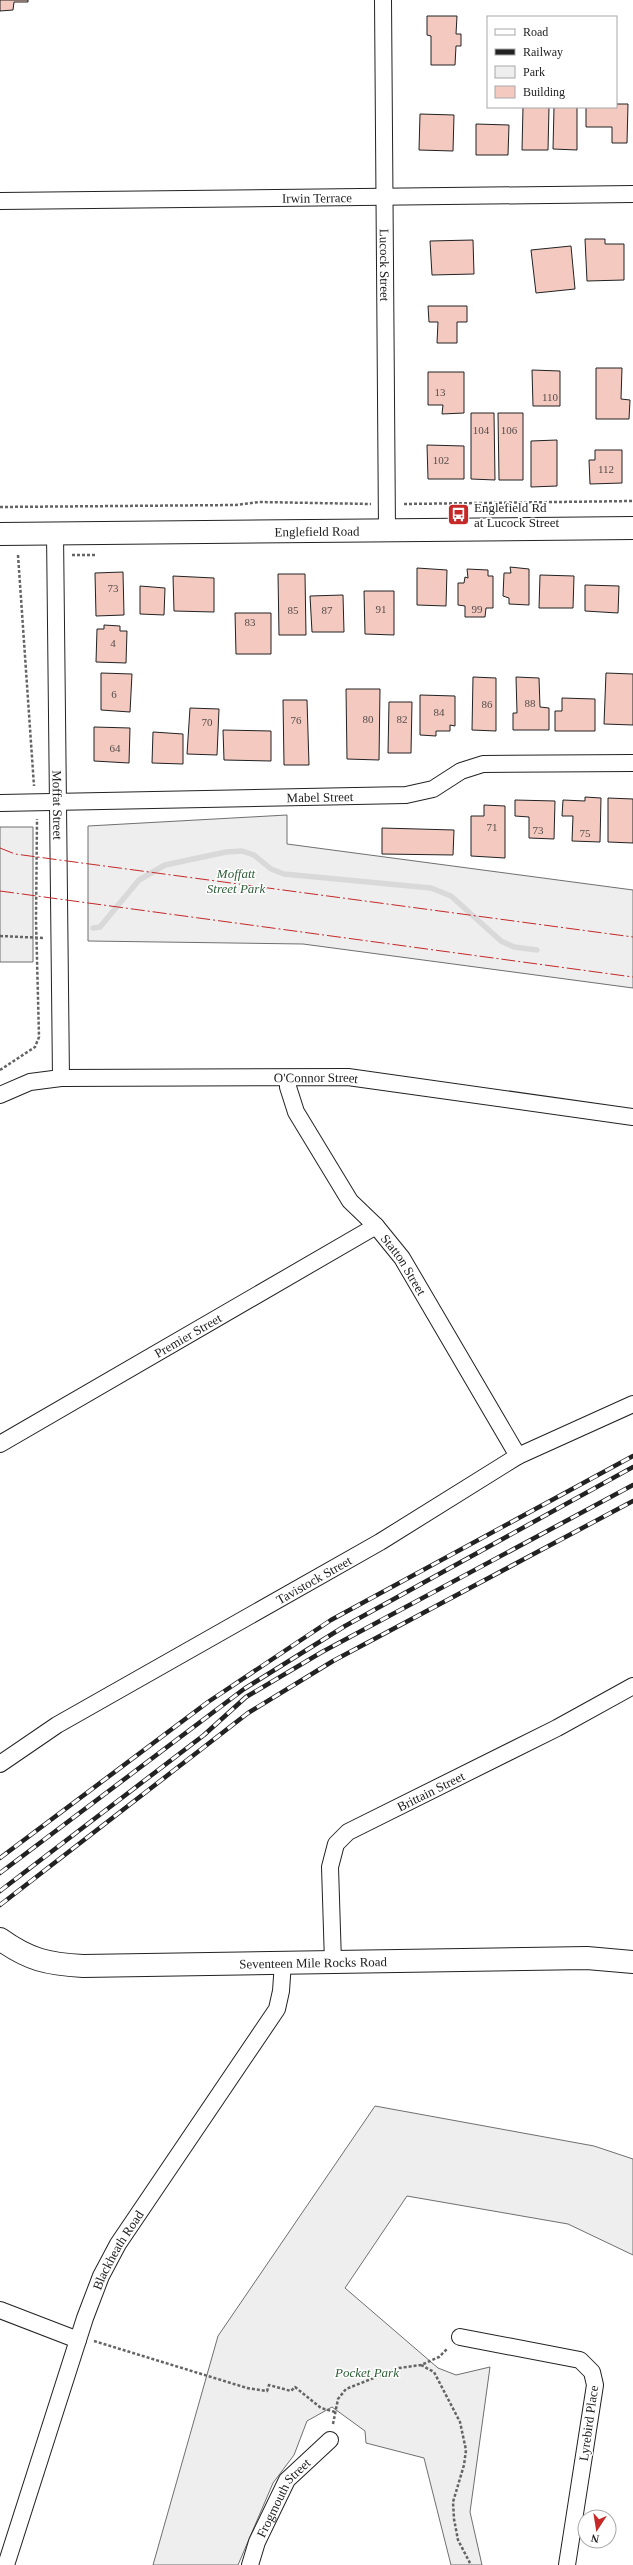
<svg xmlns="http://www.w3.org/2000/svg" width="633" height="2565" font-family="'Times New Roman',serif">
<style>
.green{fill:#eee;stroke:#6f6f6f}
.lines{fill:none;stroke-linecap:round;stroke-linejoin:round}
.stream{stroke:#d9d9d9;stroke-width:5.5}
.building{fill:#f3c9c0;stroke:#222}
.minor-casing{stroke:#222;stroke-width:18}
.secondary-casing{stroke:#222;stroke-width:24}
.path{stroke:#646464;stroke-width:2.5;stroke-dasharray:3 2;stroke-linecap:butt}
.minor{stroke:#fff;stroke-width:16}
.secondary{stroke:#fff;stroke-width:22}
.rail-casing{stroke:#222;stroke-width:4.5}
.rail{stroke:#fff;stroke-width:3;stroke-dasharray:9;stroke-linecap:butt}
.power{stroke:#c62828;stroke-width:1;stroke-dasharray:14 3 2 3;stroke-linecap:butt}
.labels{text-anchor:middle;stroke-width:3;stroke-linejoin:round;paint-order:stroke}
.number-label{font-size:11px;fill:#564c4a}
.street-label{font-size:13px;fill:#222;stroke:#fff}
.poi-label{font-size:13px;fill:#222;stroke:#fff;text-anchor:start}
.park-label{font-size:13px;font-style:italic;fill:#2f5e38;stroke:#fff}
</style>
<rect width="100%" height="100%" fill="#fff"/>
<path class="green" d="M287,815V844L633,890V988L303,944L88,941V826Z
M0,827H33V962H0Z
M375,2106L594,2146L633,2159V2255L568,2224L407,2196L345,2288L438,2368L456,2375L490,2367L470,2512L482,2565H451L424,2458L366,2443L365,2431L332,2407L307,2421L294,2455L273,2483L238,2565H153L218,2336Z"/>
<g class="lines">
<path class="stream" d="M93,928L100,927L139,880L165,865L226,852L242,851L254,855L271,869L284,874L431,888L451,896L501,941L514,947L537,950"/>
</g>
<path class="building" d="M0,0H28V2H14L13,10L0,11Z
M427,16H457L456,34H461V46H456L455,65H431V36L427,35Z
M616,104H628L627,143H612V127H586V107H616Z
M523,107H549L548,150H522Z
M554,107H577V150L553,149Z
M420,114L454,115L453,151L419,150Z
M476,124L509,125L508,155H476Z
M585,239H605V244H624V280L587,281Z
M473,240L474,274L432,275L430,241Z
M571,246L575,289L536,293L531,250Z
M428,306H467V322H457V343H437L438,322H429Z
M596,368H622L621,399L630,400L629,419H596Z
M532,370L560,371V406H533Z
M428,372H464V413L442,414L443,405H428Z
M471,413H494L495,480L471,479Z
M498,413H523V480H499Z
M557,440V486L531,487V441Z
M427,445L464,446V479H428Z
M595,450H622V483L590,484L589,460H595Z
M510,567L529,569V605L509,604V598L503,596L504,573H511Z
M417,568L447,570L446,606L417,605Z
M467,569L488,570V576H493V608H486L485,617H465V606L458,605V583H464L465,577L468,578Z
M123,572L124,615L96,616L95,573Z
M278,574H305L306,635H279Z
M540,575L574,576L573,608H539Z
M173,576L214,578V612L174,611Z
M585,585L619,586L618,613L585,611Z
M140,586L165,588L164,615L140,614Z
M364,591H394V635L365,634Z
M343,595L344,632H312L310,596Z
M235,613H271V654H236Z
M104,625L120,626V631H127L126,663L96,662L97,629H104Z
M101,673L132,674L130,712L101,710Z
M606,673L633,674V725L604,724Z
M473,677L496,678V731L472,730Z
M516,677L539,678L540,707L549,708V730H513V713H517Z
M346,689H380L379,760L347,759Z
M420,695L455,696V726L450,725V731H436V736L420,735Z
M562,698L595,699V731H555V711H562Z
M283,700H307L309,765H284Z
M389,702H412L411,753H388Z
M190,708L219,709L217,755L187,754Z
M94,727L130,728L129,763L94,761Z
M223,730L271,731V761L224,760Z
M153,732L183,734V764L152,763Z
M585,797L601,798L600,842L572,841L573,816H562L563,800L585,801Z
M608,798L633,799V843L608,842Z
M515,800L555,801L554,839L529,838V817L515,816Z
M484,805L505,806V858L471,856V816H484Z
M382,828L454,830L453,855L382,854Z"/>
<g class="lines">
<defs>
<g id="minor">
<path id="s1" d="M383,0L387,530"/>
<path id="s2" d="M0,201L633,194"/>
<path id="s3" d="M55,533L61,1078"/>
<path id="s4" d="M0,803L406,795L433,789L461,771L483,764L633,763"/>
<path id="s5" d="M288,1078V1087L296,1112L350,1201L376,1226L402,1258L518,1456"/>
<path id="s6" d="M0,1095L30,1082L61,1078L348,1077L633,1117"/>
<path id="s7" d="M0,1444L376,1226"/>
<path id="s8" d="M0,1764L57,1725L380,1542L518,1456L633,1404"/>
<path id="s9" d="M333,1962L330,1867L336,1844L348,1832L557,1728L633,1686"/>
<path d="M0,2310L78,2340"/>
<path d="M460,2337L580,2360L592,2372L595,2385L567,2565"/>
<path id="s10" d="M6,2565L85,2318L101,2276L118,2244L277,2009L281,1991L283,1962"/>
<path id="s11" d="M250,2565L257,2542L287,2480L330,2440"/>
</g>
<g id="secondary">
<path id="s12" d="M0,534L633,528"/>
<path id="s13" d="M0,1939C29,1960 48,1964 83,1966L587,1958L633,1962"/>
</g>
</defs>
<use href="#minor" class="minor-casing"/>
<use href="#secondary" class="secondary-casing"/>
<path class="path" d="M404,504L633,501
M0,507L236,505L259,502L371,504
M18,555L34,786
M72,555H95
M0,936L44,938
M0,1070L35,1047L39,1037L36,920L37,819
M94,2341L247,2388L267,2391L269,2385L291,2391L295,2387L321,2408L335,2412
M421,2365L434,2372L460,2422L466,2450L464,2465L453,2502L454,2519L458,2540L471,2565
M333,2424L338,2399L346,2389L399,2368L421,2365L439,2357L448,2348"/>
<use href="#minor" class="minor"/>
<use href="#secondary" class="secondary"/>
<defs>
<path id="rail" d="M0,1858L208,1702L331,1620L633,1456
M0,1873L244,1689L345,1626L633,1467
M0,1891L204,1735L246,1697L322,1652L633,1485
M0,1905L248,1713L333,1661L633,1501"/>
</defs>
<use href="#rail" class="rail-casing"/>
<use href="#rail" class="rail"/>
<path class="power" d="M0,848L15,854L633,937
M0,891L633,977"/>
</g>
<defs>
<symbol id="bus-square" viewBox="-11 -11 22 22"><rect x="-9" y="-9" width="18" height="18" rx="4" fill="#c62828" stroke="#fff"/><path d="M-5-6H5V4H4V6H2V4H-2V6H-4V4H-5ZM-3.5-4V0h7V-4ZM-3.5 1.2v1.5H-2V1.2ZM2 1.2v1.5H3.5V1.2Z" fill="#fff"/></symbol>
</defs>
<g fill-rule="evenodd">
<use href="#bus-square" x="446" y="502" width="25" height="25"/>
</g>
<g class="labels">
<g class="number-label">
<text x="440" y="396">13</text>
<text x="550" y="401">110</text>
<text x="481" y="434">104</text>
<text x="509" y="434">106</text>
<text x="441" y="464">102</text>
<text x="606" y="473">112</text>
<text x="113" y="592">73</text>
<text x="381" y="613">91</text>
<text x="477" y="613">99</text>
<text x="293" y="614">85</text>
<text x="327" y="614">87</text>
<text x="250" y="626">83</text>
<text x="113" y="647">4</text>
<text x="114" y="698">6</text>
<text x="530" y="707">88</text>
<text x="487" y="708">86</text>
<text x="439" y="716">84</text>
<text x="368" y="723">80</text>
<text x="402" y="723">82</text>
<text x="296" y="724">76</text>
<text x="207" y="726">70</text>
<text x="115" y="752">64</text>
<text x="492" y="831">71</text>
<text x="538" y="834">73</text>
<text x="585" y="837">75</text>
</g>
<g class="street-label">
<text dy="5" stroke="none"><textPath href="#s2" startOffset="317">Irwin Terrace</textPath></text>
<text dy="5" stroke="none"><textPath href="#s1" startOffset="265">Lucock Street</textPath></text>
<text dy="5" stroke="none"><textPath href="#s12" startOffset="317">Englefield Road</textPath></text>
<text dy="5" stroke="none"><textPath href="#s4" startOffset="320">Mabel Street</textPath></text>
<text dy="5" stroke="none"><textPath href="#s3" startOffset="272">Moffat Street</textPath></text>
<text dy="5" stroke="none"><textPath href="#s6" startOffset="319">O'Connor Street</textPath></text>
<text dy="5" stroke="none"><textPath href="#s5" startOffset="223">Statton Street</textPath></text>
<text dy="5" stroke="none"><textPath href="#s7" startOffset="217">Premier Street</textPath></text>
<text dy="5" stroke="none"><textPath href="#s8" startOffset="364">Tavistock Street</textPath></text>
<text dy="5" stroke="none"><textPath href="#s9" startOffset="228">Brittain Street</textPath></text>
<text dy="5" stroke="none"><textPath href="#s13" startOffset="319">Seventeen Mile Rocks Road</textPath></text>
<text dy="5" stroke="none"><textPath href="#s10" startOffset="335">Blackheath Road</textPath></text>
<text transform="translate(588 2423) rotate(-82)" y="5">Lyrebird Place</text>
<text dy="5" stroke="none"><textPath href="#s11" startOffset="76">Frogmouth Street</textPath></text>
</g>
<g class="poi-label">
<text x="474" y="512">Englefield Rd<tspan x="474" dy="15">at Lucock Street</tspan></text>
</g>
<g class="park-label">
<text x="236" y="878">Moffatt<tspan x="236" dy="15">Street Park</tspan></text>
<text x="367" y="2377">Pocket Park</text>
</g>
</g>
<rect x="487" y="16" width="130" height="92" fill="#ffffff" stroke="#a7a7a7"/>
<rect x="495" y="29" width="20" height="6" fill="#ffffff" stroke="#a7a7a7"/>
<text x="523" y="36" font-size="12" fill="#222222">Road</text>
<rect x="495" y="49" width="20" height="6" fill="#222222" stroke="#a7a7a7"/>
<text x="523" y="56" font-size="12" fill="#222222">Railway</text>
<rect x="495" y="66" width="20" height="12" fill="#eeeeee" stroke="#a7a7a7"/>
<text x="523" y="76" font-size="12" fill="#222222">Park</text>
<rect x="495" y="86" width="20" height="12" fill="#f3c9c0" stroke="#a7a7a7"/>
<text x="523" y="96" font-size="12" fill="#222222">Building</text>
<g transform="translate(597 2529) rotate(192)"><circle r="19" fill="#ffffff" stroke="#a7a7a7"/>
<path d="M0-3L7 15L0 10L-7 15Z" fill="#c62828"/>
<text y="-6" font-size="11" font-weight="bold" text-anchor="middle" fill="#222222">N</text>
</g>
</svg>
